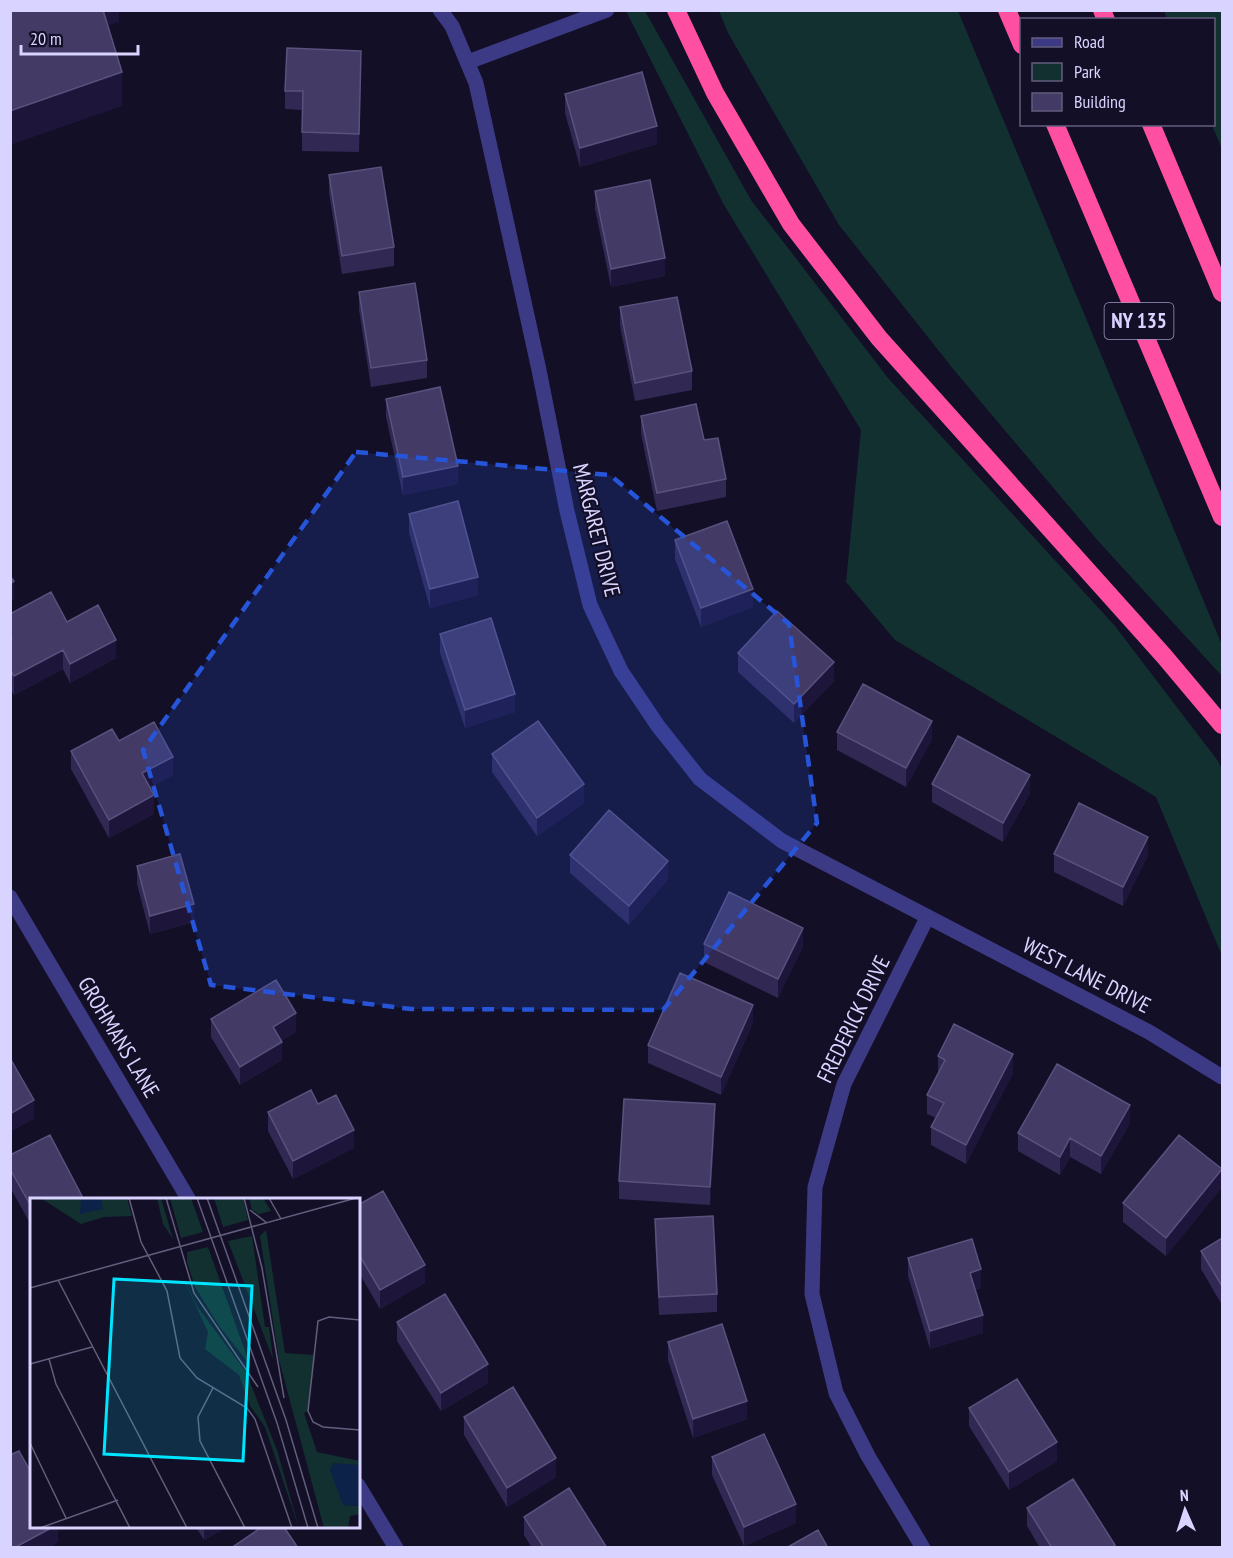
<svg xmlns="http://www.w3.org/2000/svg" width="1233" height="1558" font-family="'PT Sans Narrow',sans-serif">
<style>
.green{fill:#12302f}
.lines{fill:none;stroke-linecap:round;stroke-linejoin:round}
.minor{stroke:#3d3a85;stroke-width:15}
.tertiary{stroke:#3d3a85;stroke-width:15}
.motorway{stroke:#ff4fa3;stroke-width:18}
.wall{fill:#312854}
.shaded-wall{fill:#1d163a}
.building{fill:#433a66;stroke:#5a527e;stroke-width:1.5}
.marked{fill:#2655da;fill-opacity:0.2;stroke:#2655da;stroke-width:4.5;stroke-dasharray:12 8;stroke-linejoin:round}
.labels{text-anchor:middle;stroke-width:4.5;stroke-linejoin:round;paint-order:stroke}
.shield{fill:#130f26;stroke:#9e99be;stroke-width:1.5}
.shield-label{font-size:21px;font-weight:bold;fill:#d9d4ff}
.street-label{font-size:22px;fill:#d9d4ff;stroke:#130f26}
.inset-road{fill:none;stroke:#625e7d;stroke-width:1.5}
.view{fill:#00e5ff;fill-opacity:0.15;stroke:#00e5ff;stroke-width:3}
.inset-edge{fill:none;stroke:#d9d4ff;stroke-width:3}
</style>
<rect width="100%" height="100%" fill="#130f26"/>
<path class="green" d="M626,11H645L751,200L888,378L1115,626L1218,761L1222,770V956L1156,797L895,640L846,582L861,430L724,205Z
M719,11H958L1222,645V676L1099,542L954,370L839,225L728,33Z
M1164,11H1222V149L1212,125L1214,20L1167,19Z"/>
<g class="lines">
<path class="minor" d="M440,10L452,26L476,83L539,370L567,511L590,605L621,671L658,726L700,779L782,841L1149,1032L1222,1077
M468,62L607,10
M923,1548L868,1456L836,1393L812,1294L815,1187L844,1084L927,918"/>
<path class="tertiary" d="M10,897L189,1200
M358,1485L396,1548"/>
<path class="motorway" d="M676,10L715,93L791,224L879,338L1164,656L1222,725
M1007,10L1022,45
M1102,10L1106,20
M1055,124L1222,517
M1151,124L1222,293"/>
</g>
<path class="wall" d="M361,69L359,152L302,151V110L285,109V91Z
M565,94L657,144L580,167L565,113Z
M329,175L394,247V266L342,274L329,193Z
M595,191L665,276L611,287L595,209Z
M359,292L427,360V378L371,387L359,310Z
M620,307L692,371V390L635,401L620,326Z
M386,399L458,484L403,495L386,417Z
M641,416L704,440L726,479V497L657,511L641,434Z
M409,514L478,595L430,608L409,533Z
M675,540L753,607L701,627L675,559Z
M10,614L67,622L116,658L70,683L63,669L14,695L10,688Z
M440,634L515,712L465,728L440,653Z
M738,653L834,681L794,723L738,672Z
M837,732L932,739L906,787L837,750Z
M119,741L173,775L150,787L154,814L109,838L71,769V751Z
M492,754L584,803L537,836L492,772Z
M932,784L1030,793L1003,842L932,802Z
M1054,854L1148,855L1123,906L1054,872Z
M570,855L668,879L629,925L570,873Z
M137,866L194,922L150,934L137,884Z
M704,944L803,946L778,998L704,962Z
M211,1019L296,1032L281,1041L282,1060L240,1085L211,1037Z
M753,1023L721,1095L648,1063V1045Z
M938,1056L1013,1073L966,1164L931,1145V1127L936,1118L927,1114V1095L938,1074Z
M318,1104L354,1148L293,1179L268,1131V1112Z
M715,1123L710,1205L619,1199V1181Z
M1130,1123L1101,1174L1070,1157L1060,1175L1018,1151V1133Z
M10,1155L32,1200V1227L10,1187Z
M1222,1187L1166,1256L1123,1222V1203Z
M358,1205L425,1283L380,1309L358,1271Z
M655,1219L717,1294V1312L659,1315L655,1238Z
M1222,1238V1305L1201,1269V1251Z
M908,1258L981,1288L975,1290L983,1333L930,1349L908,1276Z
M397,1322L488,1383L441,1411L397,1341Z
M668,1342L747,1419L693,1438L668,1360Z
M969,1408L1057,1461L1009,1490L969,1426Z
M464,1417L556,1477L507,1507L464,1435Z
M712,1457L796,1523L744,1546L712,1475Z
M1027,1508L1115,1548H1040L1027,1526Z
M524,1517L607,1548H532L524,1535Z
M196,1527H227L204,1540Z"/>
<path class="shaded-wall" d="M98,10H119V22L98,28Z
M361,51V69L359,152V134Z
M122,72V106L10,145V111Z
M657,126V144L580,167V148Z
M665,258V276L611,287V269Z
M458,466V484L403,495V477Z
M478,577V595L430,608V589Z
M14,581V600L10,602V584Z
M753,589V607L701,627V608Z
M116,640V658L70,683V664Z
M63,650V669L14,695V676Z
M834,662V681L794,723V704Z
M515,694V712L465,728V710Z
M932,721V739L906,787V768Z
M173,757V775L142,792V773Z
M1030,775V793L1003,842V823Z
M584,784V803L537,836V818Z
M154,795V814L109,838V820Z
M1148,837V855L1123,906V887Z
M668,861V879L629,925V906Z
M194,904V922L150,934V916Z
M803,928V946L778,998V979Z
M753,1005V1023L721,1095V1077Z
M296,1013V1032L273,1046V1027Z
M282,1042V1060L240,1085V1067Z
M1013,1054V1073L966,1164V1145Z
M34,1100V1119L10,1132V1114Z
M715,1104V1123L710,1205V1187Z
M1130,1105V1123L1101,1174V1156Z
M354,1130V1148L293,1179V1161Z
M1070,1138V1157L1060,1175V1157Z
M1222,1169V1187L1166,1256V1238Z
M425,1265V1283L380,1309V1290Z
M981,1269V1288L970,1291V1273Z
M983,1315V1333L930,1349V1331Z
M488,1364V1383L441,1411V1393Z
M747,1401V1419L693,1438V1419Z
M1057,1442V1461L1009,1490V1472Z
M556,1458V1477L507,1507V1488Z
M796,1504V1523L744,1546V1527Z
M53,1527H58V1542L49,1548H14Z
M204,1527H227L204,1540Z"/>
<path class="building" d="M10,10H103L122,72L10,111Z
M287,48L361,51L359,134L302,132L303,91H285Z
M642,72L657,126L580,148L565,94Z
M381,167L394,247L342,256L329,175Z
M650,180L665,258L611,269L595,191Z
M415,283L427,360L371,368L359,292Z
M677,297L692,371L635,383L620,307Z
M440,387L458,466L403,477L386,399Z
M696,404L704,440L718,438L726,479L657,493L641,416Z
M458,501L478,577L430,589L409,514Z
M727,521L753,589L701,608L675,540Z
M10,576L14,581L10,584Z
M51,592L67,622L98,605L116,640L70,664L63,650L14,676L10,670V640L12,639L10,637V614Z
M777,611L834,662L794,704L738,653Z
M491,618L515,694L465,710L440,634Z
M863,684L932,721L906,768L837,732Z
M538,721L584,784L537,818L492,754Z
M154,722L173,757L142,773L154,795L109,820L71,751L112,729L119,741Z
M958,736L1030,775L1003,823L932,784Z
M1079,803L1148,837L1123,887L1054,854Z
M609,810L668,861L629,906L570,855Z
M180,854L194,904L150,916L137,866Z
M729,892L803,928L778,979L704,944Z
M680,973L753,1005L721,1077L648,1045Z
M276,980L296,1013L273,1027L282,1042L240,1067L211,1019Z
M954,1024L1013,1054L966,1145L931,1127L944,1103L927,1095L945,1060L938,1056Z
M10,1058L34,1100L10,1114Z
M1057,1064L1130,1105L1101,1156L1070,1138L1060,1157L1018,1133Z
M311,1090L318,1104L336,1095L354,1130L293,1161L268,1112Z
M624,1099L715,1104L710,1187L619,1181Z
M50,1135L84,1200H32V1208L10,1169V1155Z
M1179,1135L1222,1169L1166,1238L1123,1203Z
M383,1191L425,1265L380,1290L358,1253V1205Z
M713,1216L717,1294L659,1297L655,1219Z
M1222,1238V1286L1201,1251Z
M972,1239L981,1269L970,1273L983,1315L930,1331L908,1258Z
M445,1294L488,1364L441,1393L397,1322Z
M722,1324L747,1401L693,1419L668,1342Z
M1017,1379L1057,1442L1009,1472L969,1408Z
M513,1387L556,1458L507,1488L464,1417Z
M764,1434L796,1504L744,1527L712,1457Z
M19,1451L32,1474V1527H53L14,1548H10V1455Z
M1073,1479L1115,1545L1111,1548H1052L1027,1508Z
M569,1488L607,1548H544L524,1517Z
M262,1527H284L298,1548H231Z
M818,1530L828,1548H786Z"/>
<path class="marked" d="M356,452L610,475L789,624L817,823L663,1010L411,1009L211,985L143,750Z"/>
<g class="labels">
<rect class="shield" x="1104.5" y="303" width="69" height="36" rx="4.5"/>
<g class="shield-label">
<text x="1139" y="328">NY 135</text>
</g>
<g class="street-label">
<text transform="translate(597 530) rotate(76)" y="8">MARGARET DRIVE</text>
<text transform="translate(1087 975) rotate(27)" y="8">WEST LANE DRIVE</text>
<text transform="translate(853 1019) rotate(-64)" y="8">FREDERICK DRIVE</text>
<text transform="translate(119 1037) rotate(59)" y="8">GROHMANS LANE</text>
</g>
</g>
<g transform="translate(30 1198)">
<rect width="330" height="330" fill="#130f26"/>
<path d="M97,0L102,18L74,19L51,26L12,1ZM127,0H131L143,41L133,26ZM140,0H161L173,34L151,40ZM184,0H213L218,22L193,29ZM219,0H233L241,13L229,16L222,12ZM236,32L255,155L284,157L278,213L274,215L287,254L330,263L313,307L330,308V316L320,318L318,330H294L249,162L230,38ZM222,38L235,129H239L243,161L198,43ZM178,49L220,167L189,128L165,89L157,64V54ZM146,65L167,108L216,174L247,252L269,330L235,229L220,208L209,177L175,151L178,134Z" fill="#12302f"/>
<path d="M51,0H71L73,11L50,16ZM303,265L330,267V308L313,307L300,272Z" fill="#0c2248"/>
<path class="inset-road" d="M99,0L111,44L137,93L150,160L167,180L217,210L225,221L262,330M136,0L164,95L228,189M167,0L247,225L278,330M177,0L256,222L288,330M214,0L232,70L254,200M239,0L251,21M220,12L237,25M28,82L157,330M0,90L326,0M330,122L299,119L288,123L278,213L283,224L293,229L330,232M19,161L26,186L100,330M0,166L62,149M183,190L168,219L170,243L215,330M0,245L36,320M10,330L88,302"/>
<path class="view" d="M84,81L222,88L213,263L74,256Z"/>
<rect width="330" height="330" class="inset-edge"/>
</g>
<rect width="1233" height="1558" fill="none" stroke="#d9d4ff" stroke-width="24"/>
<rect x="1020" y="18" width="195" height="108" fill="#130f26" stroke="#625e7d" stroke-width="1.5"/>
<rect x="1032" y="38" width="30" height="9" fill="#3d3a85" stroke="#625e7d" stroke-width="1.5"/>
<text x="1074" y="48" font-size="18" fill="#d9d4ff">Road</text>
<rect x="1032" y="63" width="30" height="18" fill="#12302f" stroke="#625e7d" stroke-width="1.5"/>
<text x="1074" y="78" font-size="18" fill="#d9d4ff">Park</text>
<rect x="1032" y="93" width="30" height="18" fill="#433a66" stroke="#625e7d" stroke-width="1.5"/>
<text x="1074" y="108" font-size="18" fill="#d9d4ff">Building</text>
<g transform="translate(1185 1510) rotate(357)" stroke="#130f26" stroke-width="4.5" paint-order="stroke">
<path d="M0-4.5L10 22L0 15L-10 22Z" fill="#d9d4ff"/>
<text y="-9" font-size="16" font-weight="bold" text-anchor="middle" fill="#d9d4ff">N</text>
</g>
<path d="M21 45v9h117v-9" fill="none" stroke="#d9d4ff" stroke-width="3"/>
<text x="30" y="45" font-size="18" fill="#d9d4ff" stroke="#130f26" stroke-width="4.5" paint-order="stroke">20 m</text>
</svg>
